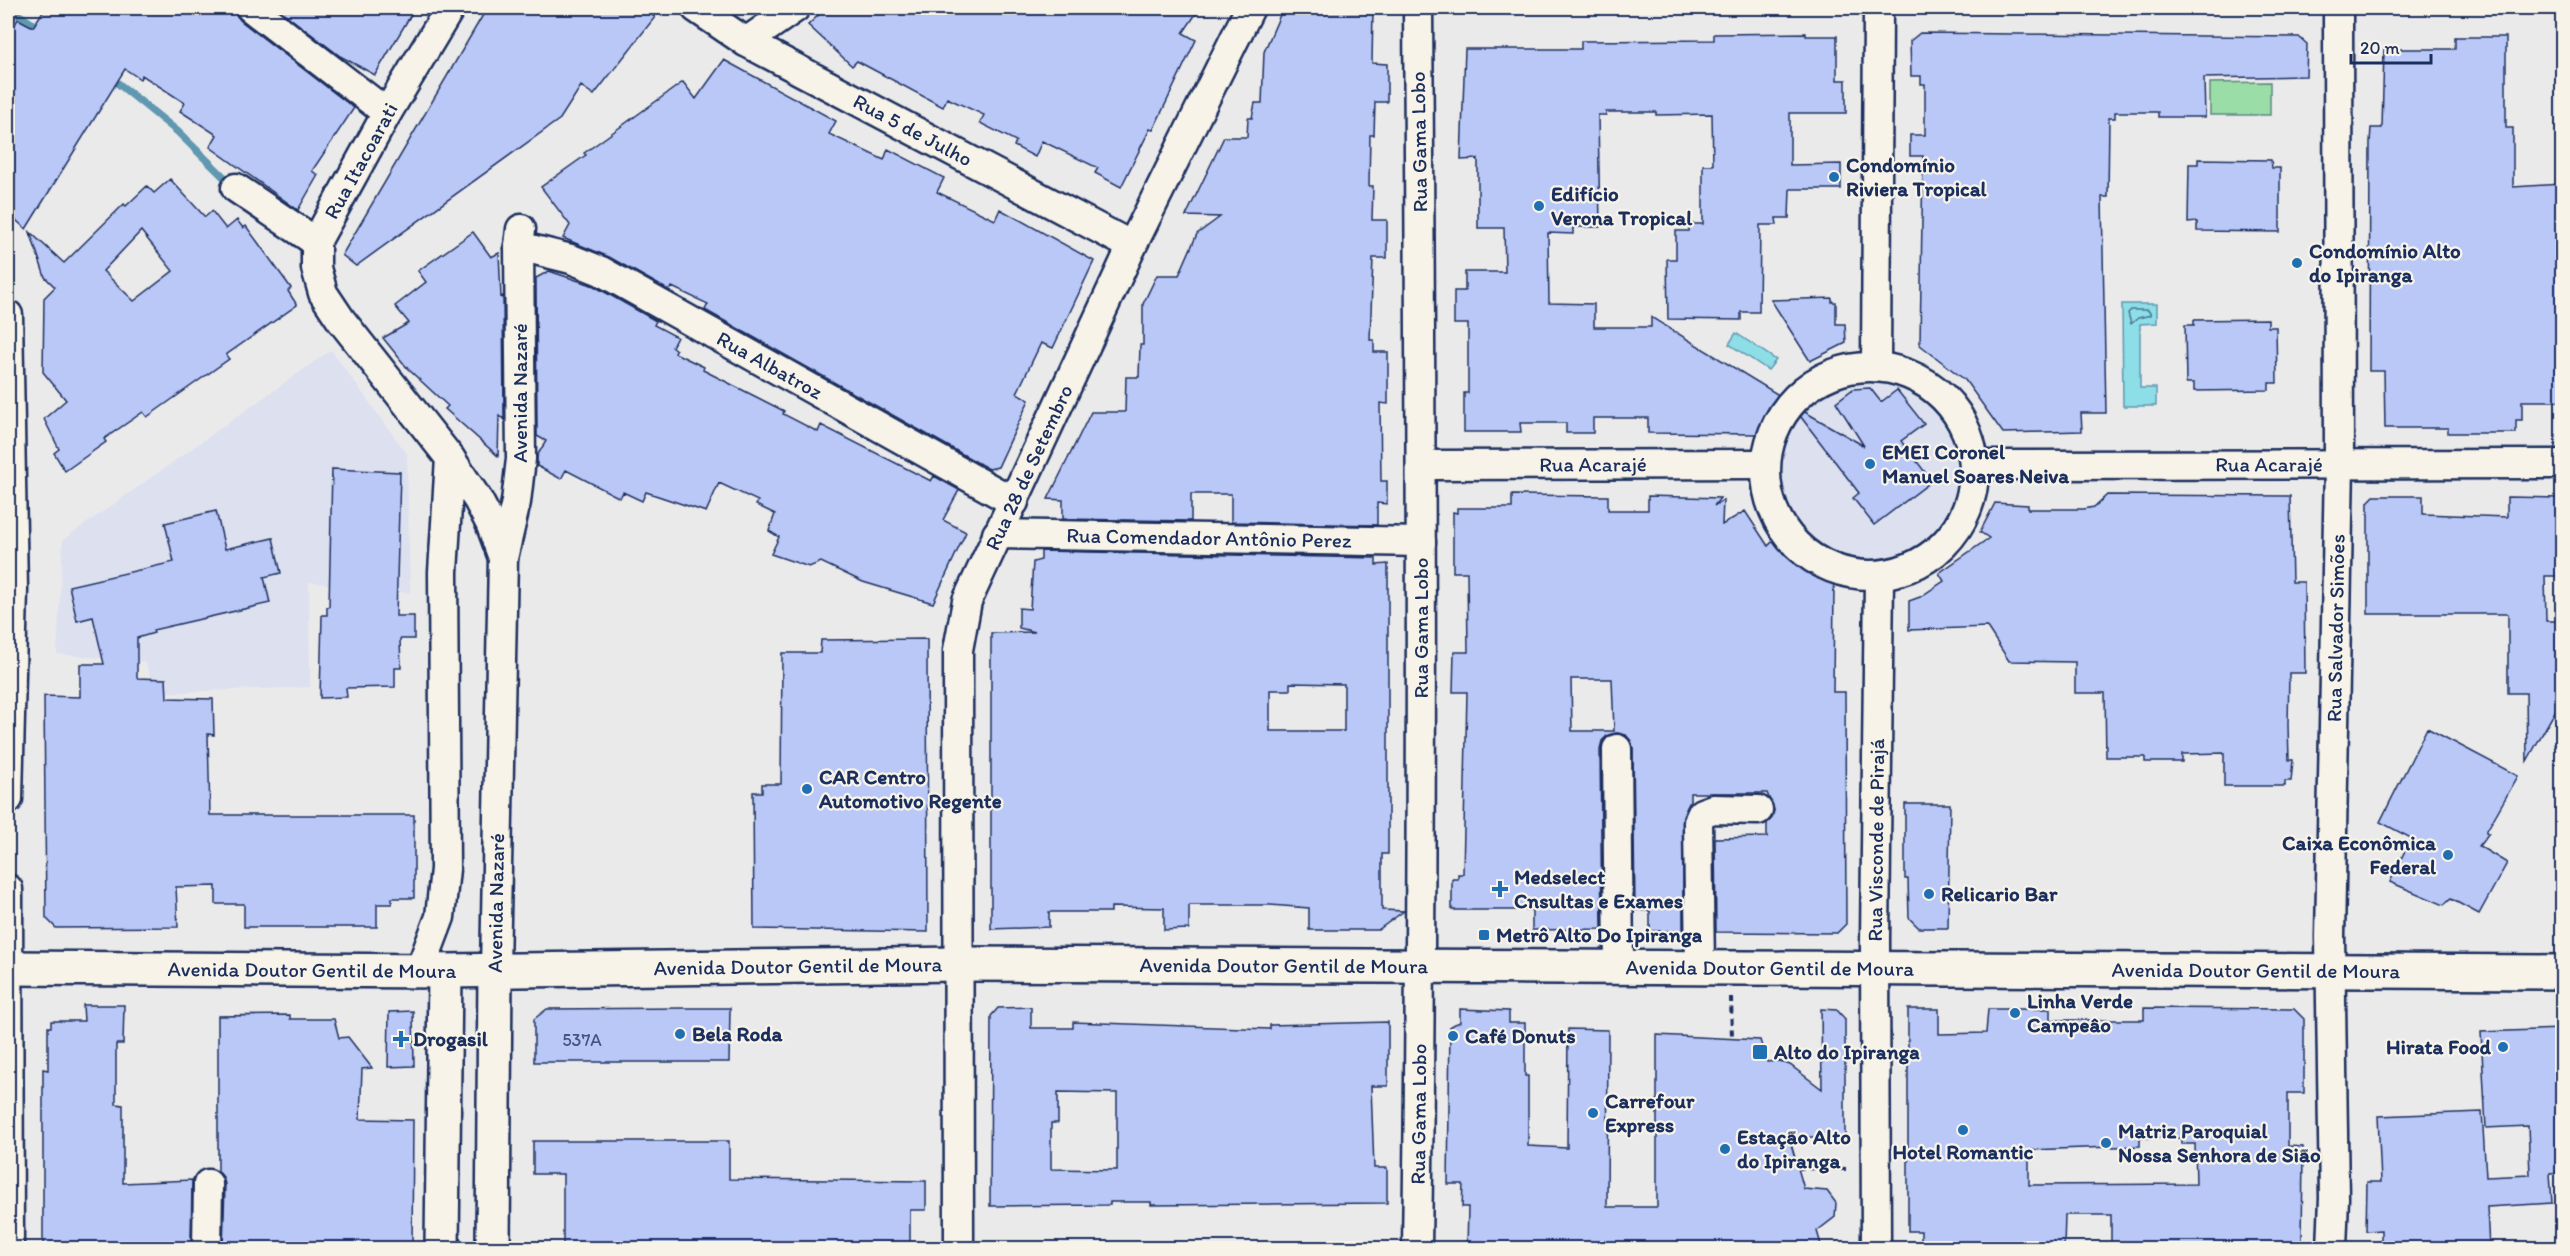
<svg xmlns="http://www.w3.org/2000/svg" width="2570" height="1256" font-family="Itim,sans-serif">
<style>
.built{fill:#dce0ef}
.green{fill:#9bdda7;stroke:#5b8682;stroke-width:1.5}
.water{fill:#8ddee7;stroke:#5f98b0;stroke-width:1.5}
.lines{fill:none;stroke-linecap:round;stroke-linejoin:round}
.shore{stroke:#497595;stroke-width:1.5}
.stream{stroke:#5f98b0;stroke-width:8}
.building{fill:#bac8f8;stroke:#1b2f5e;stroke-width:1.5;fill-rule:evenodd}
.minor-casing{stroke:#1b2f5e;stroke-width:33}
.major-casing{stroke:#1b2f5e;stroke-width:38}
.path{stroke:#1b2f5e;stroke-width:4;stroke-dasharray:6 4.5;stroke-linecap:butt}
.minor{stroke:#f7f3e8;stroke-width:28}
.major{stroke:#f7f3e8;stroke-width:33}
.poi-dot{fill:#1f6fb2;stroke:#f7f3e8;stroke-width:2}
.labels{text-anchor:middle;stroke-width:4.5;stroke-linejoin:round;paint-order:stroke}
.number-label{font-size:18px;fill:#435584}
.street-label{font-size:21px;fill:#1b2f5e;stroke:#f7f3e8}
.poi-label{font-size:21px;font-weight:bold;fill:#1b2f5e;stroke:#f7f3e8;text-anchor:start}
</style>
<rect width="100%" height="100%" fill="#ebeaeb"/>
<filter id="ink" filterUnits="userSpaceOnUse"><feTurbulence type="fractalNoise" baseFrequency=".0167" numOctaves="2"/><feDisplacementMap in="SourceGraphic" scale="12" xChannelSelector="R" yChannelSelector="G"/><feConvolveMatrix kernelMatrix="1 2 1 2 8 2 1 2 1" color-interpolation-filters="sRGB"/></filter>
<g filter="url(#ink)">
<path class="built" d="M331,350L407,454L410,593L309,582L310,687L157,693L145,662L57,654L63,540Z
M1781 471a88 88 0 1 1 176 0a88 88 0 1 1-176 0Z"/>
<path class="green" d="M2270,82V115H2210V83Z"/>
<path class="water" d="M2122,304H2157V323L2140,324V388H2156V406H2123Z
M1736,333L1776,360L1768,370L1729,344Z"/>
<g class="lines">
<path class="shore" d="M2131,310H2148L2151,315L2138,318L2131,324L2128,313Z"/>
<path class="stream" d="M8,8L42,30
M109,76L178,132L228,181"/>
</g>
<path class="building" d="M45,8H235L236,15L241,21L354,108L312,171L318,175L298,210L210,147L217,135L180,111L185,103L142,75L140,79L125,69L26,229L8,213V36L18,19L33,27Z
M277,8H415L375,75L340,56Z
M487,8H641L655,17L594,95L581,86L560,119L356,266L342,255Z
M826,8H1200L1183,33L1196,40L1153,130L1150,129L1121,187L1095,173L1098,168L1042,141L1035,157L1014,146L1016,141L980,123L984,115L947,98L943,107L857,61L852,66L808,25Z
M1283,8H1373L1372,63L1387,64V102H1375L1374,135H1370L1369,186H1373L1372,220H1387V258H1373L1370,340H1374V352H1388V404L1380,403L1381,481H1387V504L1377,503V525L1231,522V494H1191V521L1063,519V500L1048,499L1091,412H1125L1126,377H1139L1140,345H1143V304L1157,275H1179L1197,234L1220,217L1186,216L1224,137H1247L1248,118H1252L1255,103H1262L1264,52Z
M1806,33V36H1837V80H1846V113H1790V165L1841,164V189H1790L1789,218H1776L1777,225H1760L1759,312H1741V320L1668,319L1667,259H1676V231H1689V224H1703V165H1713L1712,114L1656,115V112H1606V115H1598L1600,227H1573V234L1548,233L1549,303L1594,304V327H1651V317L1782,397L1759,434L1648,433V418H1593V433H1566V423H1520L1521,432H1464V393H1468V324H1454V291H1465V272H1505L1504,228H1478V159L1461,160L1465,49H1581V41L1714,40V34Z
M1920,33L2299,37L2307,44L2306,76L2204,78L2205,117H2158V112H2115V118H2109L2108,197H2102L2106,413H2081L2082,431L2003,433L1965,380L1920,345L1923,156H1910V135H1925V84H1921V76H1911L1910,41Z
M2455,37H2506V128H2513V187L2562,184V401H2522V420H2516V433H2448V428H2385L2384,371H2369L2370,142L2371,128H2382L2384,49H2455Z
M724,60L836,121L829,134L884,160L888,149L944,178L937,192L995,220L1000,209L1094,261L1053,348L1041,343L1017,393L1029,400L998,467L989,469L705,310L708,304L672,287L670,291L609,257L563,238L570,225L541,187L586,155L584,153L683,82L696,99Z
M2198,159L2271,160L2272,168H2280V232L2197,231V222L2188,223L2189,164H2198Z
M170,179L205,217L212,211L226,229L237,220L243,228L246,226L291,288L288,291L297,305L226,355L229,359L174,398L147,417L143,412L104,439L106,442L65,471L54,453L59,449L44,419L66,400L43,372L44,298L55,287L45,277L30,232L64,263L124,204L126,206L147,186L154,193ZM141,231L173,271L134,301L103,271Z
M473,232L491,257L499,253L501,297L503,296L504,419L499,416L498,456L445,409L448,406L408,369L383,338L409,323L395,306L426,282L418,271Z
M549,271L594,286L656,321L654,325L677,337L672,347L676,350L675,353L704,367L703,370L784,411L783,414L818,432L821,425L931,481L934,476L959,490L943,520L966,532L933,603L863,582L821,562L809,567L771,554L779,537L769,531L775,514L756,505L758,501L719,483L706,512L646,492L642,501L623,492L620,498L566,470L561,479L537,466V456L546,441L537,436L536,278Z
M1832,298V302H1836V324H1845L1846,343L1810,361L1771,300Z
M2268,319V327H2276L2277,383H2269V390L2194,391V383H2186L2185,325H2194V320Z
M1870,388L1881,402L1897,390L1924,424L1901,441L1932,481L1874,525L1853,498L1859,493L1791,404L1864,446L1836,402L1853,389Z
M332,469L400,472L396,616H414V639H400L401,668H395V687L346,688L347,697L320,698L322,615H327V607H329Z
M1512,495L1608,496V510H1648V496L1720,498L1714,506L1723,500L1722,525L1745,511L1768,546L1778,536L1808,565L1805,569L1834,585L1833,692H1845L1846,924L1837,933L1716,932L1715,838L1767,837V823L1772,818L1774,810L1767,793H1690V801L1683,816V931H1650V911L1635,910L1633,748L1631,741L1626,735L1617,733L1608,735L1602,741L1600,749L1602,929L1532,930V910H1452V879H1458V874H1463L1467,692H1453L1454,652H1468L1467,572H1453V512L1457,513V508H1512ZM1571,679H1612L1614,731H1572Z
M2107,495L2290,496L2292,582H2304L2305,673H2289L2288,725L2289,760H2293L2291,781H2285V786H2224V753L2182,754V762H2145V757H2106L2105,693H2075V662L2009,661L1987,627L1909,630V601L1920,597L1944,581L1939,573L1989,538L1980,532L1995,503L2028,505V509H2084L2094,507Z
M2374,496H2423V514L2507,517V497L2562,498V576H2545L2546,621H2562V699L2527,761L2526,693H2508V614H2368V502Z
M216,511L225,549L273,538L281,573L264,577L270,603L153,630L154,633L137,638V678L166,679L167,698L213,699L214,735L208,734L210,815H414V898H392V904H377V927H244V904H216V886L176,887L178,927L56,928L46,918L44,696L80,697V664H104L93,617L77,621L69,586L174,562L165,523Z
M1041,551L1376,558V565L1388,564V854H1382V910L1404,911L1378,930H1309V908L1270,905H1189V929L1164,930V908L1111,907V912H1049V927L991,929V633L1035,632L1019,628V608L1030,609L1033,562L1041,560ZM1290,683L1344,684V731H1270V690H1290Z
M927,639L928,932L754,929L753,792H762V784H781L782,653H820L821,640Z
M2427,728L2518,776L2486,832L2489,833L2479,846L2507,863L2479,914L2451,899L2444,905L2390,882L2411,838L2380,822Z
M1905,804H1950L1948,928H1919L1909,918L1908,879H1905Z
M83,1005H124L123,1044H116V1104L123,1105V1183L192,1180L191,1248H43V1069L48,1070V1027H51V1021H84Z
M1031,1007V1028H1073V1022L1270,1029V1025L1388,1022V1086H1371L1374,1168H1387V1203L1151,1205V1202H1110V1205L990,1206L991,1016L998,1008ZM1058,1092L1117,1093V1170L1051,1169V1123H1058Z
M685,1008H730L729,1062H534V1019L547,1009Z
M2144,1008L2294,1009L2304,1019V1093H2288V1146L2303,1147L2302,1248H2111V1215H2065L2064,1248H1921V1231H1908V1009H1939V1034L1986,1033L1988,1009H2050V1020H2144ZM2140,1138H2182V1144H2195L2196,1184L2029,1185V1150L2140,1146Z
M1460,1009L1509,1011V1023H1525V1076H1528V1146L1567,1148L1568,1029L1608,1030L1607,1207H1657V1035L1760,1040L1767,1062L1779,1061L1790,1065L1822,1089L1821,1009L1837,1010L1845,1019V1137H1789L1804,1189L1827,1191L1836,1203L1835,1217L1817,1231L1822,1248H1467L1468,1207H1462L1463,1184H1448L1450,1026L1460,1022Z
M413,1011L414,1066L388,1067L389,1012Z
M290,1015V1019H334L339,1038L348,1037L372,1068L362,1069L360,1119L413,1120L412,1248H223L225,1184L223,1177L218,1171V1016Z
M2562,1029V1172L2550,1173L2552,1203L2487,1207L2489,1248H2381V1230L2366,1231L2367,1182H2381L2378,1116L2482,1112L2486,1177L2530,1175L2528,1126L2486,1128L2481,1032Z
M533,1141H729V1179L926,1181V1210H910V1248H563V1174H533Z"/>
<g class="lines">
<defs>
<g id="minor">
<path d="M251,8L387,113"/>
<path d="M450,8L387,113L316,242V268L323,293L341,320L450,458L478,500L490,523L503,558L495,970"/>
<path id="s1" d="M696,8L746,42L1132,246"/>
<path d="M746,42L795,8"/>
<path d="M236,188L316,242"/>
<path id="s2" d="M519,246L571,259L601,271L1014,502"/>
<path d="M8,315L13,589L8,799"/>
<circle cx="1870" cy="471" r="104"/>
<path d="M1876,367L1878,8"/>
<path id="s3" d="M1422,465L1764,464"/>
<path id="s4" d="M1975,465L2562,464"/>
<path id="s5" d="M997,534L1421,542"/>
<path d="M503,558L516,502L521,459L519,246L521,229"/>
<path d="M1617,749L1619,968"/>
<path d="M8,889L9,1248"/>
<path d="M1700,968L1698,822L1702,813L1713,809L1758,810"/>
<path d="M420,970L440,917L445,869L443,572L450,458"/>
<path d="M207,1248L208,1184"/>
<path id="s6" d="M959,1248L958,650L967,601L1132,246L1250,8"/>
<path id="s7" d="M1417,1248C1423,835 1421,421 1418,8"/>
<path id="s8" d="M1876,1248L1875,940L1879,576"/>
<path id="s9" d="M2332,1248L2334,1198L2330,937L2339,464L2338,8"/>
</g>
<g id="major">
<path id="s10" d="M8,968L445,971L960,964L2562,972"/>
<path d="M442,1248L445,971"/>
<path d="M493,1248L495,970"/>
</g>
</defs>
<use href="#minor" class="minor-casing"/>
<use href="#major" class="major-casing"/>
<path class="path" d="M1731,997L1732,1038
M1798,1168L1849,1169"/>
<use href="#minor" class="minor"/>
<use href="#major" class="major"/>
</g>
</g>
<g class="poi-dot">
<circle cx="1834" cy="177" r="6"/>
<circle cx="1539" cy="206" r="6"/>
<circle cx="2297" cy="263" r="6"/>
<circle cx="1870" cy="464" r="6"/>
<circle cx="807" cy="789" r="6"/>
<circle cx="2448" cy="855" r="6"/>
<path d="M1497 880h6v6h6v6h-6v6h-6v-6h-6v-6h6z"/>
<circle cx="1929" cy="894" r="6"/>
<rect x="1478" y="929" width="12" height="12" rx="3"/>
<circle cx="2015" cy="1013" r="6"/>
<circle cx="680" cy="1034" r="6"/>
<circle cx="1453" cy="1036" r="6"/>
<path d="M398 1030h6v6h6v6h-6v6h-6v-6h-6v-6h6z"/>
<circle cx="2503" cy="1047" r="6"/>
<rect x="1752" y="1044" width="16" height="16" rx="3"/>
<circle cx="1593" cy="1113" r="6"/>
<circle cx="1963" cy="1130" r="6"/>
<circle cx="2106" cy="1143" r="6"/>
<circle cx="1725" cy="1149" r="6"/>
</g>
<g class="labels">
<g class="number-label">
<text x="582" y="1046">537A</text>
</g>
<g class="street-label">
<text dy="7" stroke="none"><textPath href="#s1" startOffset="249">Rua 5 de Julho</textPath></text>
<text transform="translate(1419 142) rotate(-91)" y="7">Rua Gama Lobo</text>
<text transform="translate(361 161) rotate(-61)" y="7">Rua Itacoarati</text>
<text dy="7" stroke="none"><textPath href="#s2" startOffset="279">Rua Albatroz</textPath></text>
<text transform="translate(520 393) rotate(-90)" y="7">Avenida Nazaré</text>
<text dy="7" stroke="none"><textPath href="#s3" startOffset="171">Rua Acarajé</textPath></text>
<text dy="7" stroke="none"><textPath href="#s4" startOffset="294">Rua Acarajé</textPath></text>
<text dy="7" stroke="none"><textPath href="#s6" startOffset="795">Rua 28 de Setembro</textPath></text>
<text dy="7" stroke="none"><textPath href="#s5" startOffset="212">Rua Comendador Antônio Perez</textPath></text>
<text transform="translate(1421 628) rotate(-90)" y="7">Rua Gama Lobo</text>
<text dy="7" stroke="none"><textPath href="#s9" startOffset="620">Rua Salvador Simões</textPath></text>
<text dy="7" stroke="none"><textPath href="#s8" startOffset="408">Rua Visconde de Pirajá</textPath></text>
<text transform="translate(496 903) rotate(-89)" y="7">Avenida Nazaré</text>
<text dy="7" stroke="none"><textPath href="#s10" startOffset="790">Avenida Doutor Gentil de Moura</textPath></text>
<text dy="7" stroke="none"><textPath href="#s10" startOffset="1276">Avenida Doutor Gentil de Moura</textPath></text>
<text dy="7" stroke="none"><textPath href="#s10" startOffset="1762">Avenida Doutor Gentil de Moura</textPath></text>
<text dy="7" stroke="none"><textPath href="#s10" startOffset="304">Avenida Doutor Gentil de Moura</textPath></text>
<text dy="7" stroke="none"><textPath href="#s10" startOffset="2248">Avenida Doutor Gentil de Moura</textPath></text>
<text dy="7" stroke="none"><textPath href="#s7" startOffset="134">Rua Gama Lobo</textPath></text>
</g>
<g class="poi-label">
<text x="1846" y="172">Condomínio<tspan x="1846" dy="24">Riviera Tropical</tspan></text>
<text x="1551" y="201">Edifício<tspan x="1551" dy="24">Verona Tropical</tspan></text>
<text x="2309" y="258">Condomínio Alto<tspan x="2309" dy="24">do Ipiranga</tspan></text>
<text x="1882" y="459">EMEI Coronel<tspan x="1882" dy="24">Manuel Soares Neiva</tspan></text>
<text x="819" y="784">CAR Centro<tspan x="819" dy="24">Automotivo Regente</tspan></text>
<text x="2436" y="850" text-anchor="end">Caixa Econômica<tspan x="2436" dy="24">Federal</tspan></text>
<text x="1514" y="884">Medselect<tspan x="1514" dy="24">Cnsultas e Exames</tspan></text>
<text x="1941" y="901">Relicario Bar</text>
<text x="1496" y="942">Metrô Alto Do Ipiranga</text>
<text x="2027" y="1008">Linha Verde<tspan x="2027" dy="24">Campeâo</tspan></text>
<text x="692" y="1041">Bela Roda</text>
<text x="1465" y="1043">Café Donuts</text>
<text x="413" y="1046">Drogasil</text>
<text x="2491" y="1054" text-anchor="end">Hirata Food</text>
<text x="1774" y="1059">Alto do Ipiranga</text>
<text x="1605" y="1108">Carrefour<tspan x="1605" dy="24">Express</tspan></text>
<text x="2118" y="1138">Matriz Paroquial<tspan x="2118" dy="24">Nossa Senhora de Sião</tspan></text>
<text x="1737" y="1144">Estação Alto<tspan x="1737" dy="24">do Ipiranga</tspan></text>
<text x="1963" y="1159" text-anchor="middle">Hotel Romantic</text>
</g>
</g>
<rect width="2570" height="1256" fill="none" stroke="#f7f3e8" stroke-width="30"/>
<rect x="15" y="15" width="2540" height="1226" fill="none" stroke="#1b2f5e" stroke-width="2" filter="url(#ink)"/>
<path d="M2351 54v9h80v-9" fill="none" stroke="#1b2f5e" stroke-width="3"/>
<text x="2360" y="54" font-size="18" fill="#1b2f5e" stroke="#f7f3e8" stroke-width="4.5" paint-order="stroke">20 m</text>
</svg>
